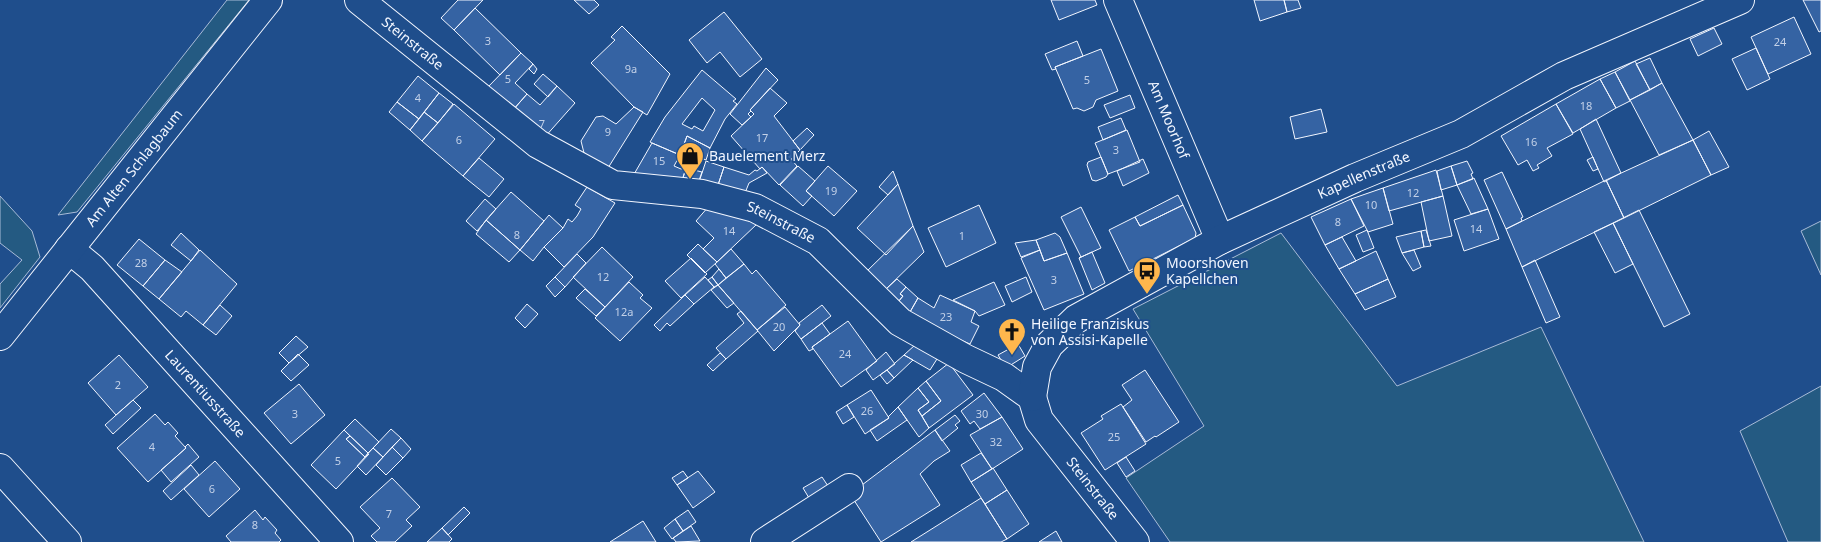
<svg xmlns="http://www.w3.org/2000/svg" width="1821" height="542" font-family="'Noto Sans',sans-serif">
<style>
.green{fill:#245a82;stroke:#a8bbd7}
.building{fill:#3563a3;stroke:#f2f6ff;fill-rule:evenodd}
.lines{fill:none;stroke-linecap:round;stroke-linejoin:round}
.minor-casing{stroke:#f2f6ff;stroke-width:30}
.major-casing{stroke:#f2f6ff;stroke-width:30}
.minor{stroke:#1f4e8c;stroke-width:28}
.major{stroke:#1f4e8c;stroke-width:28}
.labels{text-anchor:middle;stroke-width:4;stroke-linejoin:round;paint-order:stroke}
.number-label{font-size:11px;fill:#c3d1e8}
.street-label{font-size:14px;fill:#f2f6ff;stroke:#1f4e8c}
.poi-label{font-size:14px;fill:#f2f6ff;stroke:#1f4e8c;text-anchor:start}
</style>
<rect width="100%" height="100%" fill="#1f4e8c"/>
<path class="green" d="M227,0H249L77,212L58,215Z
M0,196L32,231L40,257L0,308V284L22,260L0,243Z
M1821,221V275L1801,231Z
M1281,233L1397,386L1541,327L1644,542H1170L1126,478L1204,426L1133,309Z
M1821,386V542H1788L1740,431Z"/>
<path class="building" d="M458,0H483L454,30L441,18Z
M574,0H594L599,5L589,14Z
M1051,0H1095L1097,5L1059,20Z
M1254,0H1284L1287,12L1260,21Z
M1284,0H1298L1301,8L1287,12Z
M1803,0H1821V31L1819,32Z
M475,8L521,53L500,75L454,30Z
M724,12L762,59L740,77L720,52L707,63L689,40Z
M1794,17L1811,54L1768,74L1751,37Z
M622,26L670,74L647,115L634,107L591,63L615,40L611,37Z
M1714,28L1722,44L1698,56L1690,39Z
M1077,41L1083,56L1055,67L1056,69L1052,70L1045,54Z
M1756,48L1770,79L1747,90L1732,59Z
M1101,49L1118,91L1096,100L1093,107L1084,111L1077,108L1073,109L1055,67Z
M521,53L533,64L515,83L527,94L513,110L488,87Z
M1650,58L1662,83L1650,90L1636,64Z
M1635,61L1650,90L1630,100L1615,72Z
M533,64L537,69L534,74L529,69Z
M766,68L778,80L750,110L751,111L748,114L751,117L742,125L730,114Z
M702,70L736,99L733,101L737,104L725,119L710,148L687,136L680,155L652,143L650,142L665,117ZM702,98L715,110L703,131L694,126L692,129L682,124Z
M1615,72L1630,101L1616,108L1600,79Z
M543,74L557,86L548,97L534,84Z
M418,76L439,93L419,119L397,102Z
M1600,79L1616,108L1573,133L1556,104Z
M1662,83L1693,140L1659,155L1630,100Z
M557,86L575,103L544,138L513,110L527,94L540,105Z
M770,88L787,103L774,116L800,150L791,159L797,166L779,185L762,167L760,169L731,136L754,114L750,110Z
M439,93L453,104L438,123L424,112Z
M1130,95L1135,108L1110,118L1104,105Z
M397,102L419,119L410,130L389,112Z
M454,104L495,139L463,176L422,141Z
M1556,104L1573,134L1547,148L1552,156L1537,165L1539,168L1533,171L1527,160L1518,165L1501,136Z
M634,107L643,112L608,168L584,153L581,141L596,117L603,116L616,124Z
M1321,109L1327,132L1295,139L1290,117Z
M424,112L438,123L422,141L410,130Z
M1121,118L1126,130L1103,140L1098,127Z
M1596,119L1621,173L1604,182L1580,129Z
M807,128L814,135L800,150L793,141Z
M1127,130L1140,162L1108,174L1095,143Z
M1709,131L1729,167L1711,175L1693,140Z
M687,136L710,148L706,160L682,150Z
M1693,140L1711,175L1624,218L1606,180Z
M652,143L680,155L674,166L681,169L686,168L681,184L633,176Z
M682,150L689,152L687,158L680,155Z
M1101,157L1108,174L1106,177L1096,181L1092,180L1087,165L1088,162Z
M1593,157L1598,169L1593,171L1587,160Z
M479,158L504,179L489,197L463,176Z
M1143,159L1149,173L1123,186L1117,171Z
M706,161L724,167L717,188L698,185Z
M1467,161L1473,173L1471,174L1473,179L1457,185L1451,166Z
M798,166L815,181L806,191L812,196L803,206L780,185Z
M828,166L857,191L834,216L806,191Z
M1451,166L1457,185L1441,190L1437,171Z
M724,167L749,175L755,170L757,171L762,167L767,173L749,183L745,193L717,188Z
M686,168L702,172L697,186L681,184Z
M1436,170L1443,196L1389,211L1383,188Z
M893,171L898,184L888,195L879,187Z
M1502,172L1523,217L1521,218L1522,221L1506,229L1484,180Z
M1474,178L1488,209L1471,214L1457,185Z
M1606,180L1624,218L1522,267L1506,229Z
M898,184L913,226L886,255L857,228Z
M587,187L615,203L593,237L564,267L544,247L563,228L568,219L572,222L577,216L581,209L575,205Z
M1383,188L1393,224L1368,232L1351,199Z
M511,192L544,221L520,250L486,220Z
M1178,195L1183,205L1140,226L1135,217Z
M1443,196L1452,236L1429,241L1421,202Z
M485,199L496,209L477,231L466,221Z
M1351,199L1364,226L1325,245L1311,217Z
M979,205L996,243L946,267L928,228Z
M1183,205L1196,233L1195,238L1129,271L1109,230L1135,217L1140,226Z
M709,206L757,224L717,262L703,249L714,238L696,221Z
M1081,207L1101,248L1079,258L1081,257L1061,217Z
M1488,209L1499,239L1464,251L1454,220Z
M1639,210L1690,314L1664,327L1613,223Z
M549,215L563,228L544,247L533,261L520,250Z
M486,220L520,250L509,262L476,234Z
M1613,223L1633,264L1615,273L1594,232Z
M913,226L924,252L885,290L865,273Z
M1367,230L1374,248L1363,252L1356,235Z
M1426,230L1431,246L1424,247L1421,231Z
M1421,231L1424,247L1402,253L1396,237Z
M181,233L199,250L191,261L171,245Z
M1055,233L1060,237L1067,253L1044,261L1036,240Z
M1342,237L1356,261L1339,269L1325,245Z
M139,239L165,260L143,286L117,265Z
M1036,240L1040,250L1021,257L1015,243Z
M698,244L717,262L705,273L687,255Z
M602,247L633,277L605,307L573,277Z
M731,249L744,264L726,278L715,264Z
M200,250L237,284L203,325L186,311L181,317L159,299Z
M1040,250L1044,261L1067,253L1084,294L1044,310L1021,258Z
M1414,250L1421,267L1413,271L1402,253Z
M1376,251L1388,279L1355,294L1339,269Z
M1092,252L1105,283L1092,290L1079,258Z
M577,254L586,263L565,287L555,277Z
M691,258L707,274L681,298L665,281Z
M165,260L182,272L159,299L143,286Z
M1535,260L1560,317L1546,323L1522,267Z
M744,264L752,274L756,270L786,305L757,330L718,285Z
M719,269L726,278L718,285L712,277Z
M555,277L565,287L555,297L546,286Z
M705,277L714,287L694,304L685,295Z
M712,277L718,285L714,287L708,280Z
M1026,277L1032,292L1012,302L1005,286Z
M897,279L906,287L900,294L903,296L898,302L885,290Z
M1388,279L1396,297L1365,310L1355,294Z
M629,282L643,295L640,298L652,308L620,341L595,318Z
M994,282L1005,305L979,316L975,311L953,300Z
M718,285L734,303L727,308L711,290Z
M906,287L918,298L910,312L898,302L903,296L900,294Z
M585,289L605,307L596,316L576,298Z
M685,295L694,304L670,326L667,323L660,331L654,325Z
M940,295L975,311L971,322L979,326L970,344L942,332L910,312L918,298L934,308Z
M527,304L538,314L525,328L515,318Z
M220,305L232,316L216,335L203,325Z
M822,305L831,316L801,339L795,331L800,325L799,323Z
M785,307L800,325L774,351L757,330Z
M741,311L758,331L726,359L716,348L744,323L737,314Z
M848,321L877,361L841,387L812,347Z
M822,323L830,334L812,347L813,349L809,351L801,339Z
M296,336L308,347L289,363L279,353Z
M1018,344L1025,356L1006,368L998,355Z
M915,345L937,359L930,370L904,355Z
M886,352L895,364L873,380L866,370Z
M720,353L726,359L713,371L707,365Z
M298,354L309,365L291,381L281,371Z
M119,355L148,387L116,415L88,383Z
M904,355L913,360L894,378L887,370Z
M949,363L973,395L929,428L922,416L941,401L926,381Z
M887,370L894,378L887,384L880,375Z
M1145,370L1179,422L1156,437L1155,436L1146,442L1123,407L1132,400L1122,385Z
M926,381L941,401L922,416L918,410L929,402L918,388Z
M299,384L325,415L291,444L264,413Z
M918,388L929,402L918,410L929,428L919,437L898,407Z
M871,390L889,418L865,434L847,405Z
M984,393L1002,417L980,429L974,421L970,424L961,411Z
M133,400L141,408L113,434L105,425Z
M1121,404L1146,444L1105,470L1081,433L1103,419L1101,416Z
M847,405L854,417L843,424L836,412Z
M898,407L907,420L877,441L870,430L889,418L888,417Z
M155,414L165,425L168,422L178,433L175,436L186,448L148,482L117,448Z
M955,415L960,421L955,425L958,428L942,441L935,430Z
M1002,417L1023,449L992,469L970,435Z
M355,419L379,442L368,453L344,430Z
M391,429L401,438L383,457L373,448Z
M344,430L350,436L346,439L365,457L369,454L336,489L311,465Z
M935,430L950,451L934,461L920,474L940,505L881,542L850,494Z
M350,436L368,453L365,457L346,439Z
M401,438L411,449L403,458L392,447Z
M188,444L199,457L171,482L161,470L186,448L185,447Z
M392,447L403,458L386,475L376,465Z
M373,448L383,457L366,475L357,466Z
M981,453L992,469L971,482L961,465Z
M1126,457L1135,471L1126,477L1117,463Z
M215,461L240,489L209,517L184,489Z
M191,465L199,475L171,500L163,491Z
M993,468L1007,490L985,504L971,482Z
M683,471L688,478L677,485L672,478Z
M698,471L715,492L693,508L677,485Z
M822,477L828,486L809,498L803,488Z
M392,478L420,507L406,520L412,526L395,542H377L371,536L380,528L360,507Z
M1007,490L1029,524L1007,539L985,504Z
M981,498L1007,539L1001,542H911Z
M464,507L470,513L448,535L442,528Z
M255,510L263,520L265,517L277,530L275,533L281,540L279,542H231L226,536Z
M688,510L696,522L683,531L675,519Z
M675,519L683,531L672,539L664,528Z
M643,521L656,542H610Z
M691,526L700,541L676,542L673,538Z
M442,528L452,539L449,542H427Z
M1056,531L1062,542H1039Z"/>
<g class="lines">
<defs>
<g id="minor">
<path id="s1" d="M359,0L538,144L613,185L702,194L755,208L818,241L900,322L966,359L1004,377L1032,397L1039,420L1135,542"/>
<path id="s2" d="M1118,0L1220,240"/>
<path id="s3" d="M69,249L92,268L339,542"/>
<path id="s4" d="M1032,397L1037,367L1049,345L1076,319L1220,240L1355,178L1461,134L1564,76L1740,0"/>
<path d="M0,468L67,542"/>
<path d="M765,542L849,488"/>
</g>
<g id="major">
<path id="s5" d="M0,336L268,0"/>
</g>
</defs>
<use href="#minor" class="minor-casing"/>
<use href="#major" class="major-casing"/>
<use href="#minor" class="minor"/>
<use href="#major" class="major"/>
</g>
<defs>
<symbol id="shop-pin" viewBox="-11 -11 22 30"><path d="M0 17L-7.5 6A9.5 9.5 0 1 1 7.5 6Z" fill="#ffb74d" stroke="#1f4e8c"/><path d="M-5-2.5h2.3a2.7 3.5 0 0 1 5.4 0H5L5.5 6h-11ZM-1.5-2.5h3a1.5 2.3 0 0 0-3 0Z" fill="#111"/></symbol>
<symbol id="bus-pin" viewBox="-11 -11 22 30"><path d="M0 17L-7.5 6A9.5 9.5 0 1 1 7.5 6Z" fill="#ffb74d" stroke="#1f4e8c"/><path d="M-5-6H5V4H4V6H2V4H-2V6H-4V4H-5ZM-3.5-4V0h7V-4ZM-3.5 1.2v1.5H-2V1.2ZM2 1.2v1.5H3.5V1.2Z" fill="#111"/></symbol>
<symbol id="church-pin" viewBox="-11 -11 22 30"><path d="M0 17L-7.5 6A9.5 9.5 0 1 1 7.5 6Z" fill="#ffb74d" stroke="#1f4e8c"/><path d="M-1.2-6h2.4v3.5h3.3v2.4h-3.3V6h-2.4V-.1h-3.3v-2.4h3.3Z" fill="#111"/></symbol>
</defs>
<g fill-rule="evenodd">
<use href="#shop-pin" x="674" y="140" width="32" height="43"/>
<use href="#bus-pin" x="1131" y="255" width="32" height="43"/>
<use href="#church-pin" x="996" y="316" width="32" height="43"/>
</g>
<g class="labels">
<g class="number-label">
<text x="488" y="45">3</text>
<text x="1780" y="46">24</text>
<text x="631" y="73">9a</text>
<text x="508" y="83">5</text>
<text x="1087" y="84">5</text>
<text x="418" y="102">4</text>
<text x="1586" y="110">18</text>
<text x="542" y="128">7</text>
<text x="608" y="136">9</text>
<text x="762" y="142">17</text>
<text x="459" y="144">6</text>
<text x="1531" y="146">16</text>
<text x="1116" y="154">3</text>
<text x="659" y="165">15</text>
<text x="831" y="195">19</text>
<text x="1413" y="197">12</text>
<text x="1371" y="209">10</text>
<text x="1338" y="226">8</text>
<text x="1476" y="233">14</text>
<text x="729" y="235">14</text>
<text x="517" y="239">8</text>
<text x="962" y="240">1</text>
<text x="141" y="267">28</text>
<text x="603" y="281">12</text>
<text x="1054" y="284">3</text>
<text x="624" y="316">12a</text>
<text x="946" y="321">23</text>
<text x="779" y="331">20</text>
<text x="845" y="358">24</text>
<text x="118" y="389">2</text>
<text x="867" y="415">26</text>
<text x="295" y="418">3</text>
<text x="982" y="418">30</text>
<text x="1114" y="441">25</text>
<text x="996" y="446">32</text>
<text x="152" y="451">4</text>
<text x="338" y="465">5</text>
<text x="212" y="493">6</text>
<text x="389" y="518">7</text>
<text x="255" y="529">8</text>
</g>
<g class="street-label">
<text dy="5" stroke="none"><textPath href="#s1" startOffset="69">Steinstraße</textPath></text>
<text dy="5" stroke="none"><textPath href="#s2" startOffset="130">Am Moorhof</textPath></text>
<text dy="5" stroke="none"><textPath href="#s5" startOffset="215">Am Alten Schlagbaum</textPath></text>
<text dy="5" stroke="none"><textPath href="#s4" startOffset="415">Kapellenstraße</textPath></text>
<text dy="5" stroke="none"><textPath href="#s1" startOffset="489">Steinstraße</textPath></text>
<text dy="5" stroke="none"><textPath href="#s3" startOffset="199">Laurentiusstraße</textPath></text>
<text dy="5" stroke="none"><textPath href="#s1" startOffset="909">Steinstraße</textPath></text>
</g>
<g class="poi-label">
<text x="709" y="161">Bauelement Merz</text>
<text x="1166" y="268">Moorshoven<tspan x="1166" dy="16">Kapellchen</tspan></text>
<text x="1031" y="329">Heilige Franziskus<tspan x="1031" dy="16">von Assisi-Kapelle</tspan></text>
</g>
</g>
</svg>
